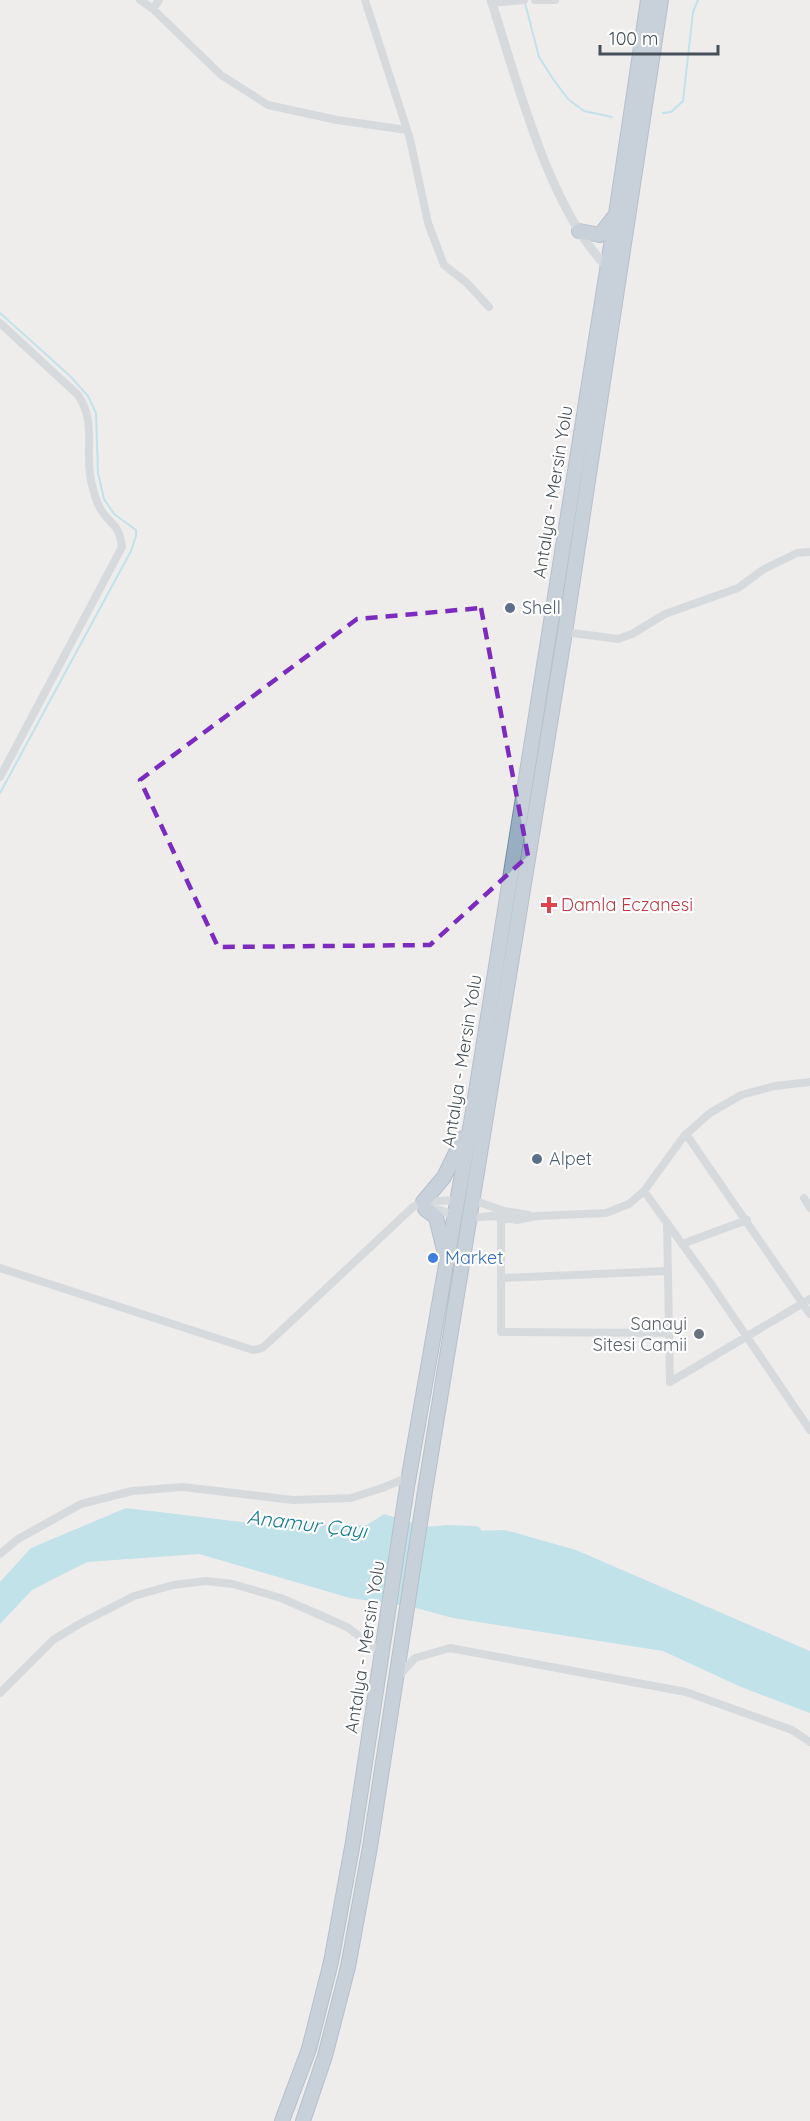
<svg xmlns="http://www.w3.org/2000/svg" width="810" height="2121" font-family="Quicksand,sans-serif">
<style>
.water{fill:#8bd4e5}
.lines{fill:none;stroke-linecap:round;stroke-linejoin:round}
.stream{stroke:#8bd4e5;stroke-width:2}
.river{stroke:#8bd4e5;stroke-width:14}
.trunk-casing{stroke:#728ba4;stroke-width:16}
.minor{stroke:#bbc4cb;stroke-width:8}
.tertiary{stroke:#bbc4cb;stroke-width:9}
.trunk{stroke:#9aaec2;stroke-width:14}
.marked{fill:none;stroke:#7b2cbf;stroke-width:4.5;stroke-dasharray:12 8;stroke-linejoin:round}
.service-dot{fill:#5c6f8a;stroke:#fff;stroke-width:2}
.health-dot{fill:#e0444e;stroke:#fff;stroke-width:2}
.shop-dot{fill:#3f7fe0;stroke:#fff;stroke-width:2}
.worship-dot{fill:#6b7280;stroke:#fff;stroke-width:2}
.labels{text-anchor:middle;stroke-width:4.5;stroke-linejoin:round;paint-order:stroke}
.street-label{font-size:18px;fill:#465058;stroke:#fff}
.service-label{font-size:18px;fill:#4e5e75;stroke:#fff;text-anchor:start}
.health-label{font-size:18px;fill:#be3a42;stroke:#fff;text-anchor:start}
.shop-label{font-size:18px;fill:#366cbe;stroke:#fff;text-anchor:start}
.worship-label{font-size:18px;fill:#5b616d;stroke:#fff;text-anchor:end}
.water-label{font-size:20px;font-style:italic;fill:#157c95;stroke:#fff}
</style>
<rect width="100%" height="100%" fill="#efecec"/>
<path class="water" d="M126,1508L266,1525H367L384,1514L443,1532L505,1530L576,1550L810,1651V1713L741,1687L663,1651L453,1618L412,1607L350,1598L199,1554L87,1562L32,1590L0,1624V1582L31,1548Z"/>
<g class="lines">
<path class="stream" d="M525,3L539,57L553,79L568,99L584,111L612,117
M663,113L671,112L683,101L693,12L698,0
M0,313L70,376L88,396L96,413L98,473L104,499L114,514L136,530V536L131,551L0,793"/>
<path class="river" d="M425,1534L448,1532L475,1533"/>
<defs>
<path id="trunk" d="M579,231L600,235L613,218
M423,1202L444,1177L463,1138
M425,1209L436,1217L445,1254
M282,2121L309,2049L331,1962L353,1842L407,1487L472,1117L616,214L648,0
M303,2121L325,2056L348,1967L370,1847L425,1491L565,632L661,0"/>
</defs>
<use href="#trunk" class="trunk-casing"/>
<path class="minor" d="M140,0L153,9L221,75L268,105L337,120L407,130
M365,0L410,139L428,223L444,265L466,282L489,307
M535,0H555
M492,3L524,0
M153,9L159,0
M0,323L78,395C98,425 83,452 92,485C94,492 96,502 100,508C110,526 119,522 122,547L0,777
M565,632L618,639L632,634L665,614L738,588L764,569L797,553L810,552
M686,1134L810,1314
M644,1191L709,1281L810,1430
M804,1198L810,1208
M473,1200L504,1211L529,1215
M429,1209L441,1210L454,1216
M501,1217V1332L669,1333
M470,1218L492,1216L517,1220L537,1216L606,1213L629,1204L644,1191L684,1136L710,1113L741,1095L775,1086L810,1082
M667,1223L670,1382L810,1299
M682,1244L747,1220
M0,1268L253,1350L262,1348L269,1342L413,1207L423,1202L457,1200
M501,1278L668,1271
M0,1554L18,1539L81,1504L132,1491L183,1487L293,1500L351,1498L382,1488L409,1477
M398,1677L415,1658L450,1648L686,1692L792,1730L810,1742
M0,1693L53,1640L81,1623L134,1596L173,1585L206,1581L233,1584L281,1598L347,1627L382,1653"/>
<path class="tertiary" d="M491,0C517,80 548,207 607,267"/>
<use href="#trunk" class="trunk"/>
</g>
<path d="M0 0H810V2121H0ZM481,608L528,856L430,945L218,947L140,780L357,619Z" fill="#efecec" fill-opacity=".55" fill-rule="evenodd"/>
<path class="marked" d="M481,608L528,856L430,945L218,947L140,780L357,619Z"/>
<g class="service-dot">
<circle cx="510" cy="608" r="6"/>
<circle cx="537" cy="1159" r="6"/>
</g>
<path class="health-dot" d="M546 896h6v6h6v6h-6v6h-6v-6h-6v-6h6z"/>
<circle class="shop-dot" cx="433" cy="1258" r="6"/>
<circle class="worship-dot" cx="699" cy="1334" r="6"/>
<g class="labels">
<g class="street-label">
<text transform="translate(553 492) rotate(-81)" y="6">Antalya - Mersin Yolu</text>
<text transform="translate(462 1061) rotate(-81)" y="6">Antalya - Mersin Yolu</text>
<text transform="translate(365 1647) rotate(-81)" y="6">Antalya - Mersin Yolu</text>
</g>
<g class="service-label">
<text x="522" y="614">Shell</text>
<text x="549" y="1165">Alpet</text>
</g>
<g class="health-label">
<text x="561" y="911">Damla Eczanesi</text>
</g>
<g class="shop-label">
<text x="445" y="1264">Market</text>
</g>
<g class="worship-label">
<text x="687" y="1330">Sanayi<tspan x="687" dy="21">Sitesi Camii</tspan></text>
</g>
<g class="water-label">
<text transform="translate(307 1524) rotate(7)" y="7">Anamur Çayı</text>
</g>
</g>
<path d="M600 45v9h118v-9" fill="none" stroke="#465058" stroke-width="3"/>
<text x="609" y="45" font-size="18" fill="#465058" stroke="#ffffff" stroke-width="4.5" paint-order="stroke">100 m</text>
</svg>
